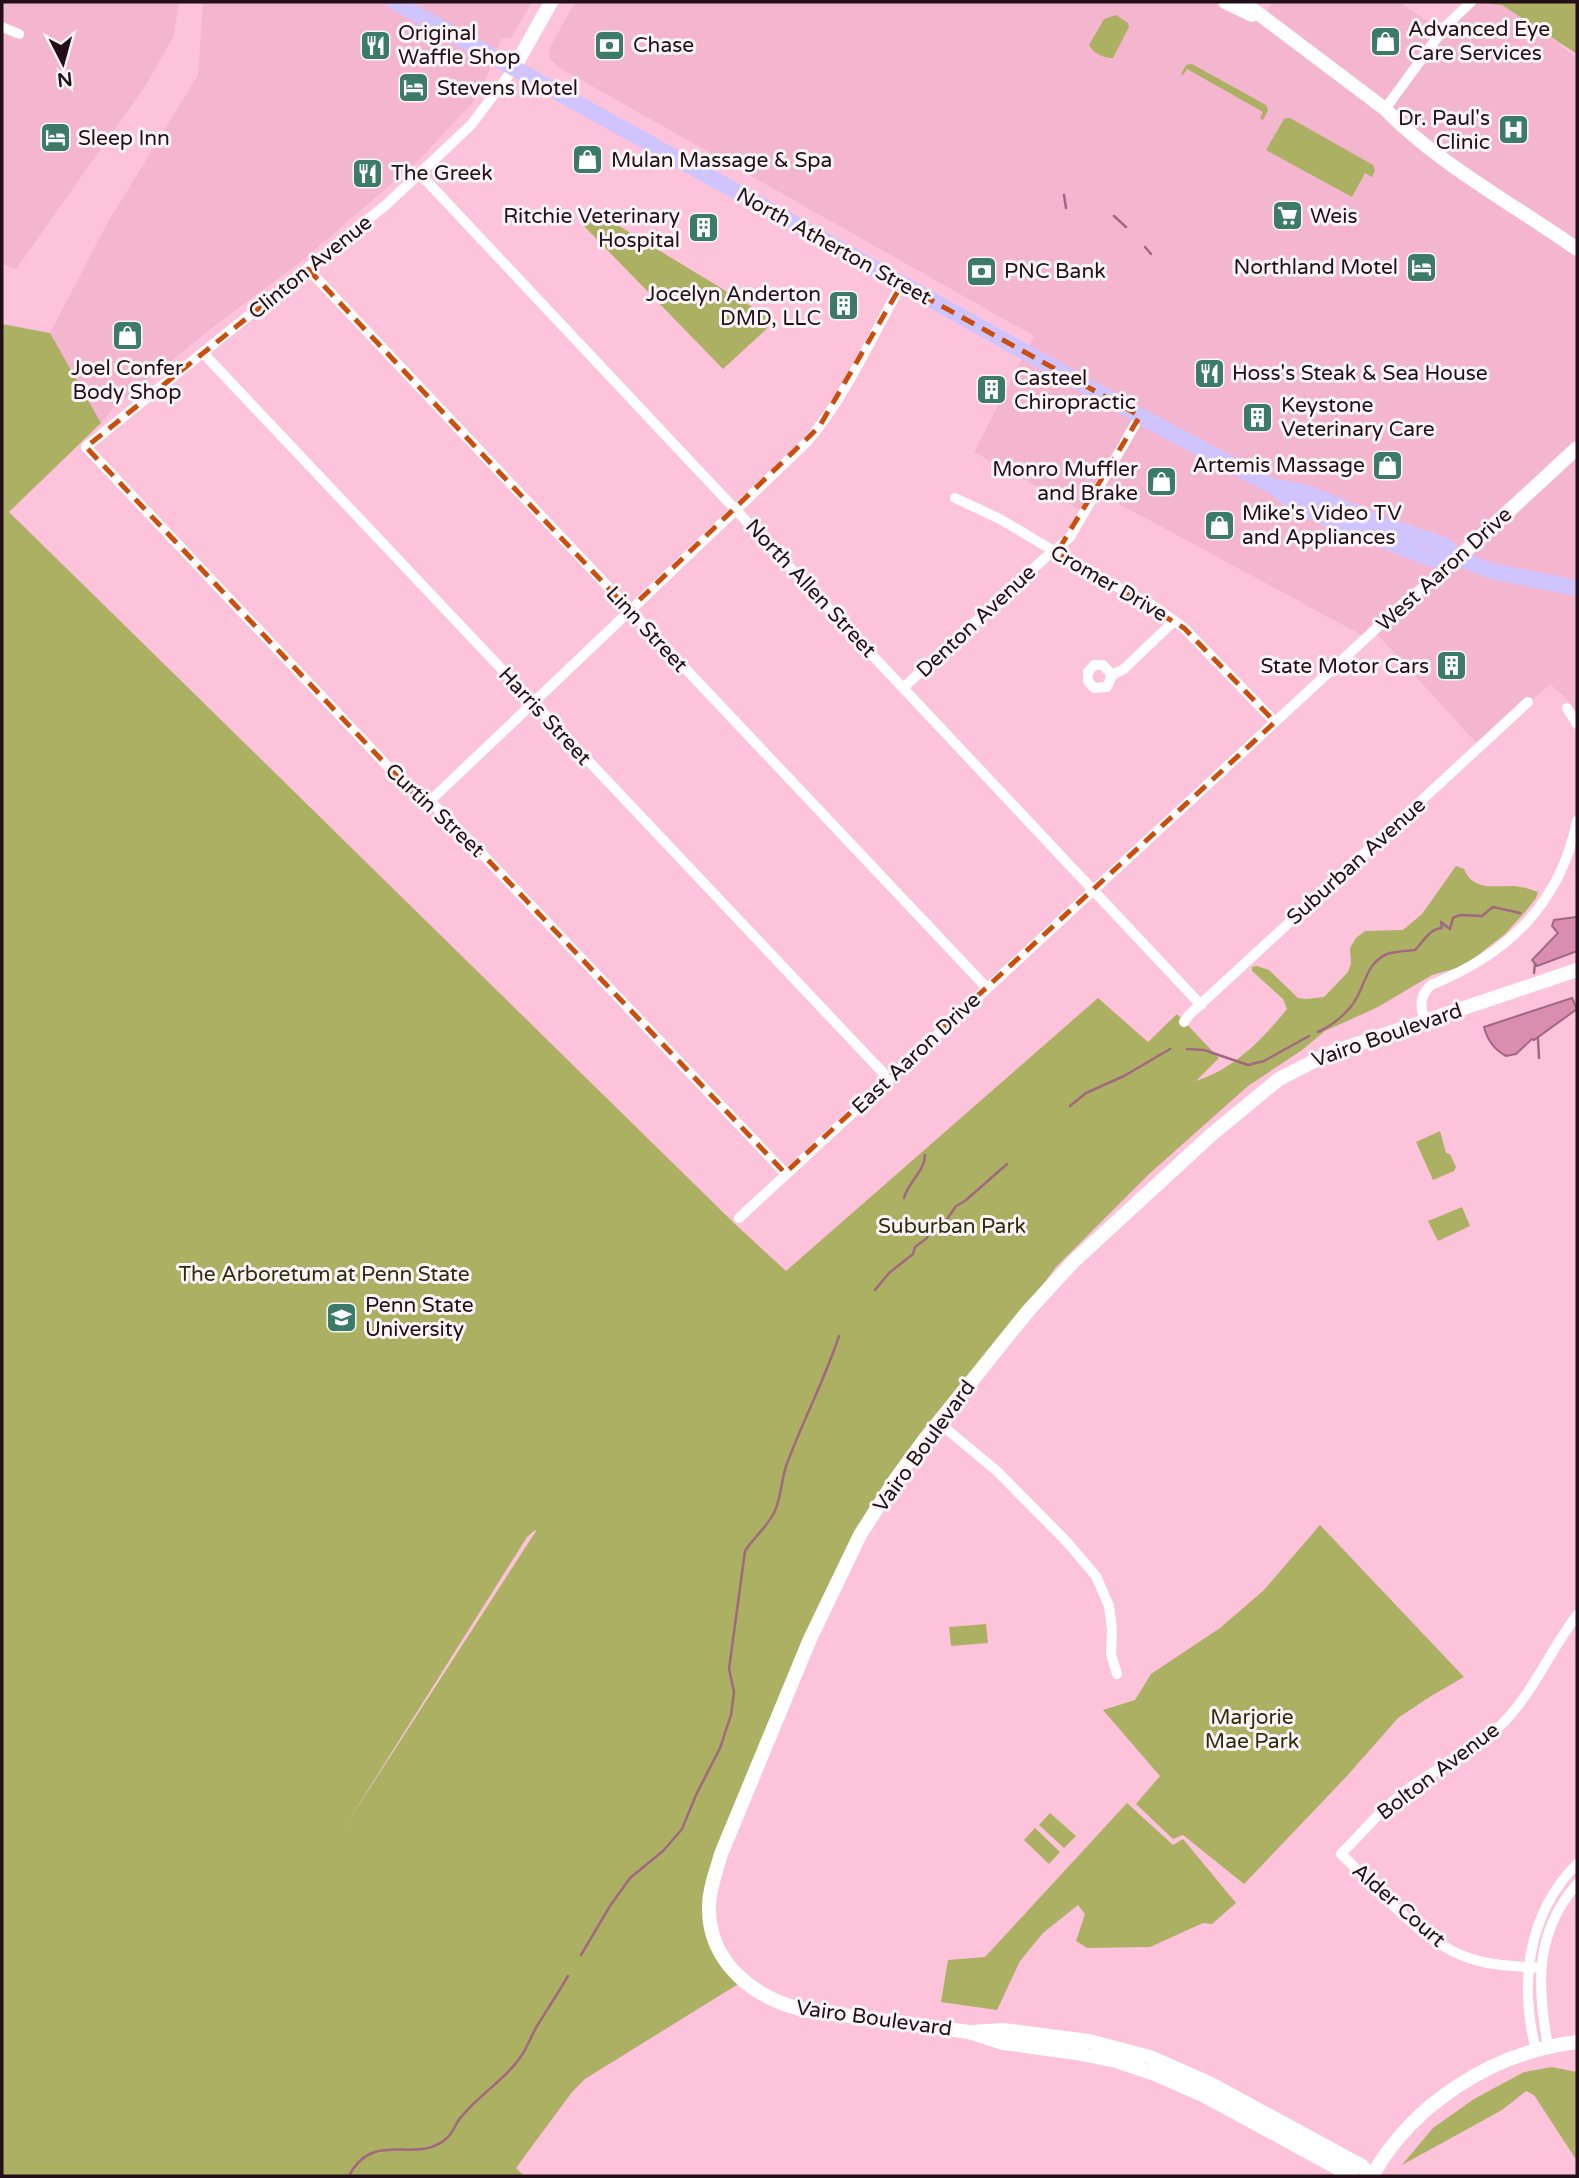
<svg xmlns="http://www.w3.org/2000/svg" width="1579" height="2178" font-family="'Varela Round',sans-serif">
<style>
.built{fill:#f4b5cf}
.green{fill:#abb063;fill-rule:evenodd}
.water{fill:#d98eaf;stroke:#a26882;stroke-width:2}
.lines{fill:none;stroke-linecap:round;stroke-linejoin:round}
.stream{stroke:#a26882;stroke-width:2.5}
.street{stroke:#fff;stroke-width:10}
.secondary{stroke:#fff;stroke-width:14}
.primary{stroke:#d0c4fe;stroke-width:16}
.marked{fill:none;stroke:#ca4e0e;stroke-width:5;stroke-dasharray:14 9;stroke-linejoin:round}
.labels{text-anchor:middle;stroke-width:6;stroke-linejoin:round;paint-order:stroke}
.poi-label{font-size:21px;fill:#230f18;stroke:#fbf5f7;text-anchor:start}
.street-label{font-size:21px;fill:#230f18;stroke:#fbf5f7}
.park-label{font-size:21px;fill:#2c2d0b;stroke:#fbf5f7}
</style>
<rect width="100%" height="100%" fill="#fcc3db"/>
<path class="built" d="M2,2H179L174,35L146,85L16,269L2,264Z
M203,2H532L511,38L501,39L482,88L473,102L420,159L302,261L222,320L115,406L101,423L50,333L108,222L198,75Z
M575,2H1248L1266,12L1273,2H1399L1442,31L1470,3L1502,5L1548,35L1577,58V724L1568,700L1550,684L1480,747L1375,632L1367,638L1099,493L1086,513L974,452L1034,336L560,68L550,59L549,49Z"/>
<path class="green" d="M1470,2H1577V54L1502,5Z
M1116,15L1128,23L1129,27L1113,58C1105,59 1093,53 1089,45L1104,19Z
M1192,64L1266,105L1268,110L1263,120L1260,118L1263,112L1187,69L1183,75L1181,74L1186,65Z
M1290,118L1373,165L1375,171L1372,177L1365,173L1352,197L1266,150L1284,119Z
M601,215L775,321L723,369L584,226Z
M2,324L50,333L101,423L9,512L735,1224L786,1271L1098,998L1148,1042L1177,1014L1219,1058L1196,1081C1234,1069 1262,1040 1287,1009L1283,999L1252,971V967L1257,966L1269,970L1298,998L1306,999L1324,997L1348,972L1351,963L1350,948L1356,938L1365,931L1403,930L1422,914L1456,866L1464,869C1474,892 1494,885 1515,886C1523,887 1530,889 1538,892L1536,898L1525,912L1505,934L1473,959L1460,967L1432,975L1378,1007L1325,1031L1302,1050L1248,1086L1149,1174L1056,1267L944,1417L859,1538L711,1890L710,1922L743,1981L585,2079L572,2092L516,2168L524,2176H2ZM535,1530L536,1531L344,1828L527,1537Z
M1440,1131L1446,1153L1450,1154L1456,1167L1454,1171L1433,1180L1416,1142Z
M1462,1207L1470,1226L1438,1241L1428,1221Z
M1320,1525L1464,1677L1431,1696L1398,1718L1347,1776L1244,1884L1183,1835L1173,1839L1136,1804L1160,1776L1103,1710L1135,1700L1151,1674L1220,1628L1264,1590Z
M986,1624L988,1643L951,1646L949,1627Z
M1127,1803L1173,1845L1183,1839L1236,1903L1212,1924L1203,1923L1150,1947L1087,1948L1076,1941L1085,1914L1078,1905L1043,1933L1020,1961L997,2010L941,2002L948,1960L985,1957Z
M1050,1813L1076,1836L1064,1848L1039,1825Z
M1035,1828L1060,1852L1049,1864L1024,1840Z
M1552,2067L1577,2072V2161L1534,2095L1526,2091L1502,2110L1402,2165L1433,2128L1474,2099L1524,2072Z"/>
<path class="water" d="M1577,917V951L1537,966L1532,960L1558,933L1552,926L1554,920Z
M1572,998L1577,1009L1534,1040L1532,1039L1516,1054L1506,1056C1495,1050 1487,1039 1484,1027Z"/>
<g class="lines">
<path class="stream" d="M1064,195L1066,208
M1114,216L1126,227
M1145,247L1151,254
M1534,973L1535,964
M1318,1032C1333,1025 1348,1013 1356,999C1366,982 1367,963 1387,954C1395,951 1406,951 1415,950C1424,941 1429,929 1442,928L1441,922L1450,929L1453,918L1460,915L1482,916L1493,907L1520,913
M1538,1039L1539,1058
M1187,1049L1204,1050L1248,1065L1264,1061L1309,1036
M1070,1106L1086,1093L1124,1076L1170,1049
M904,1198C908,1182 925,1171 925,1155
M875,1290L889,1273L913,1254L915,1247L927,1238L933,1226L943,1225L956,1206L965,1201L1007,1164
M581,1955L610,1906L630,1878L663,1851L682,1829L696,1795L720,1748L731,1715L734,1692L729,1669L745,1551C754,1537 766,1528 774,1513C782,1497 781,1477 788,1461C804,1418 825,1379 839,1336
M349,2176C373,2128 417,2166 447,2138C453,2133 456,2122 462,2116C480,2094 506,2079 522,2055C528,2046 531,2036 537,2026C547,2010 558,1993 568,1976"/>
<path class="street" d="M2,27L19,34
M514,68L471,125L387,204L86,447L412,792L430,801L468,839L785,1173
M1385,109L1445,27L1471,2
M420,174L1201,1005
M308,269L987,988
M203,353L888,1078
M955,498L1000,519L1089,572L1152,605L1184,628L1275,722
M1112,675L1103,665H1094L1088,672V681L1094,688L1107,687L1112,675L1124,669L1174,621
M904,687L1045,558L1055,551L1070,537L1140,416
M1567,708L1577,724
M430,801L806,443C846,397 871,337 902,284
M1184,1022L1189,1015L1528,702
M1425,1022C1420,1007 1419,996 1431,985C1508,954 1560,904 1577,821
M739,1218L1407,600L1458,559
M938,1422L998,1472L1066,1541L1096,1576L1109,1606L1112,1629L1111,1654L1117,1674
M1541,1968C1516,1966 1490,1966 1466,1957C1421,1941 1376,1887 1341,1854C1363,1832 1382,1808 1407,1790C1437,1767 1473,1752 1500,1726C1533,1694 1550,1650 1577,1615
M1548,2046C1537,1987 1534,1933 1577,1884
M1536,2050C1519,1984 1527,1914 1577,1864"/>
<path class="secondary" d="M1225,2L1252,15
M1243,2L1385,109C1437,163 1516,206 1577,249
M514,68L551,2
M1458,558L1577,448
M972,2032L1003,2030L1089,2041L1150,2057L1211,2084L1362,2166L1370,2176
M1352,2176L1205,2096L1155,2074L1116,2061L1076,2053L1003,2043L969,2032L805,2010C755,1999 708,1963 709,1907C709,1889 716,1872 721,1854L810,1639L860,1535L895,1480L925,1439L1028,1311L1074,1261L1211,1135L1279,1079L1330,1053L1577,970
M1372,2176C1413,2103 1494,2052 1577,2042"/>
<path class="primary" d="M395,2L1153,423L1274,487L1299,506L1330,520L1432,559L1458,558
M1277,487L1307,493L1382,524L1444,545L1458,558L1491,571L1577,588"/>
</g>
<path class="marked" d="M308,269L629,610L819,427L902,284L1140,416L1057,552L1184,628L1275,722L785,1173L468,839L430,801L412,792L86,447Z"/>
<defs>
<symbol id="shop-square" viewBox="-11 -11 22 22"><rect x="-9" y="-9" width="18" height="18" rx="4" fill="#3c7b68" stroke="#fbf5f7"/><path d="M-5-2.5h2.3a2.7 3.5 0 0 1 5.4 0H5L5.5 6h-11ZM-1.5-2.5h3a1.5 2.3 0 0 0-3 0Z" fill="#fff"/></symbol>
<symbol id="restaurant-square" viewBox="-11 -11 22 22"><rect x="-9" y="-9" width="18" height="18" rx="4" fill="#3c7b68" stroke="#fbf5f7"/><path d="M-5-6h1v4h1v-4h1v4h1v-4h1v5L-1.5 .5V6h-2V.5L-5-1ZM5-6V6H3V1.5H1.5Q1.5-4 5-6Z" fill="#fff"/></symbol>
<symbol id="bank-square" viewBox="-11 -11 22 22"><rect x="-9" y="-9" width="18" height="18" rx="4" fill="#3c7b68" stroke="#fbf5f7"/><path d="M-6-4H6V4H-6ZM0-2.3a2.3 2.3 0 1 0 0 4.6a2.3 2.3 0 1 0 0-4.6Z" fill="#fff"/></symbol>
<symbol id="hotel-square" viewBox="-11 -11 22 22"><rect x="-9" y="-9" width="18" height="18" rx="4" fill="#3c7b68" stroke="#fbf5f7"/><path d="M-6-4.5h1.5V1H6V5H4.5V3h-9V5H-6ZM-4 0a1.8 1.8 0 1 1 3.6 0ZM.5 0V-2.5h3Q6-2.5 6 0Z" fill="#fff"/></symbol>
<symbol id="hospital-square" viewBox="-11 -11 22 22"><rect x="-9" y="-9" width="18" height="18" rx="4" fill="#3c7b68" stroke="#fbf5f7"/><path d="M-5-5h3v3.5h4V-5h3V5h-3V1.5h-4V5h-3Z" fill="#fff"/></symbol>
<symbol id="supermarket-square" viewBox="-11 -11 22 22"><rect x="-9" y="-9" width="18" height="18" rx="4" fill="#3c7b68" stroke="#fbf5f7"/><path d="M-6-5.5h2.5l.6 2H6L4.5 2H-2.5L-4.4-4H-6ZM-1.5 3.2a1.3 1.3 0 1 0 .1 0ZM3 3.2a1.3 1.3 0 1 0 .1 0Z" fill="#fff"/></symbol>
<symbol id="building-square" viewBox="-11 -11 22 22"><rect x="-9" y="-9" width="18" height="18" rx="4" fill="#3c7b68" stroke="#fbf5f7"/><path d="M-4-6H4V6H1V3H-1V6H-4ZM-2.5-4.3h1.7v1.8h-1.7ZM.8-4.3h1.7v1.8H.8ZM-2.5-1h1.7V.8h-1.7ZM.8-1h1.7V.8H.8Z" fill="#fff"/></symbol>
<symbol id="university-square" viewBox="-11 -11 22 22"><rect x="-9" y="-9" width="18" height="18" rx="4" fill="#3c7b68" stroke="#fbf5f7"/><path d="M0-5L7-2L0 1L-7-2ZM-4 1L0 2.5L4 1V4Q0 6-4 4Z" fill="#fff"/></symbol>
</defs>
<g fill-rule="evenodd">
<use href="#shop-square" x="1368" y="24" width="35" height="35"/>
<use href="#restaurant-square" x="358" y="28" width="35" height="35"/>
<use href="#bank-square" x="592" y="28" width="35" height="35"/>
<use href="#hotel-square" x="396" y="70" width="35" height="35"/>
<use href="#hospital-square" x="1496" y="112" width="35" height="35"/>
<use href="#hotel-square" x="38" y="120" width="35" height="35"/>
<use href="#shop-square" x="570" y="142" width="35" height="35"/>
<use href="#restaurant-square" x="350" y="156" width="35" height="35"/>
<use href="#supermarket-square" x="1270" y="198" width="35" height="35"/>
<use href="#building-square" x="686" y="210" width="35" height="35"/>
<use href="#hotel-square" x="1404" y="250" width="35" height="35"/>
<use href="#bank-square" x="964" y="254" width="35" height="35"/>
<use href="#building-square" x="826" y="288" width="35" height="35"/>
<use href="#shop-square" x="110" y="318" width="35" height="35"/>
<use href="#restaurant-square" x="1192" y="356" width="35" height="35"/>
<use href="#building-square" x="974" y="372" width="35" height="35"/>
<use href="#building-square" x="1240" y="400" width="35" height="35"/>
<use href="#shop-square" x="1370" y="448" width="35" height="35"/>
<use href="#shop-square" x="1144" y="464" width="35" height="35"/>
<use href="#shop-square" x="1202" y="508" width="35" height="35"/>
<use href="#building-square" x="1434" y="648" width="35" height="35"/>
<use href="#university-square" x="324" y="1300" width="35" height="35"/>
</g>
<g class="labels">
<g class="poi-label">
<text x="1408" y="36">Advanced Eye<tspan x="1408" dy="24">Care Services</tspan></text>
<text x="398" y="40">Original<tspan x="398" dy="24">Waffle Shop</tspan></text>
<text x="633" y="52">Chase</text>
<text x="437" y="95">Stevens Motel</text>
<text x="1490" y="125" text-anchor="end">Dr. Paul's<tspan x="1490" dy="24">Clinic</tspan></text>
<text x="78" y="145">Sleep Inn</text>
<text x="611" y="167">Mulan Massage &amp; Spa</text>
<text x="391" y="180">The Greek</text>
<text x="680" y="223" text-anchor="end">Ritchie Veterinary<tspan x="680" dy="24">Hospital</tspan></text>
<text x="1310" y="223">Weis</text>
<text x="1398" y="274" text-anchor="end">Northland Motel</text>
<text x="1004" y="278">PNC Bank</text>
<text x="821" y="301" text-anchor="end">Jocelyn Anderton<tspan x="821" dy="24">DMD, LLC</tspan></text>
<text x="127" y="375" text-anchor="middle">Joel Confer<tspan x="127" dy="24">Body Shop</tspan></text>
<text x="1232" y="380">Hoss's Steak &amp; Sea House</text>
<text x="1014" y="385">Casteel<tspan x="1014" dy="24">Chiropractic</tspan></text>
<text x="1281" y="412">Keystone<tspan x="1281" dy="24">Veterinary Care</tspan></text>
<text x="1365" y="472" text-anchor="end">Artemis Massage</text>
<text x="1138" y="476" text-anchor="end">Monro Muffler<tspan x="1138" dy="24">and Brake</tspan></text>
<text x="1242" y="520">Mike's Video TV<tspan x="1242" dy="24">and Appliances</tspan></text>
<text x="1429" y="673" text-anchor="end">State Motor Cars</text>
<text x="365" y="1312">Penn State<tspan x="365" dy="24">University</tspan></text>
</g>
<g class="street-label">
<text transform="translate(834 246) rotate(29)" y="7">North Atherton Street</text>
<text transform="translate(310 267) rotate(-39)" y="7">Clinton Avenue</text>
<text transform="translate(1444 569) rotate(-42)" y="7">West Aaron Drive</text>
<text transform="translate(1109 583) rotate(30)" y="7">Cromer Drive</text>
<text transform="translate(811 588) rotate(47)" y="7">North Allen Street</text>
<text transform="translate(976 621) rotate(-43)" y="7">Denton Avenue</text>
<text transform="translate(647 629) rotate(47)" y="7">Linn Street</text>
<text transform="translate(545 716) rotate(47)" y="7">Harris Street</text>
<text transform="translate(435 810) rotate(43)" y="7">Curtin Street</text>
<text transform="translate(1356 861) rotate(-42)" y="7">Suburban Avenue</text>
<text transform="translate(1387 1035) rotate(-19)" y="7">Vairo Boulevard</text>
<text transform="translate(916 1053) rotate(-43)" y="7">East Aaron Drive</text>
<text transform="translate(924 1446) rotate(-54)" y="7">Vairo Boulevard</text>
<text transform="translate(1438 1771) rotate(-37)" y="7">Bolton Avenue</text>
<text transform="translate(1399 1905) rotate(41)" y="7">Alder Court</text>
<text transform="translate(874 2018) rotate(8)" y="7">Vairo Boulevard</text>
</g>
<g class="park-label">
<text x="952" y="1233">Suburban Park</text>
<text x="324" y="1281">The Arboretum at Penn State</text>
<text x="1252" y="1724">Marjorie<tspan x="1252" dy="24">Mae Park</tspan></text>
</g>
</g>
<rect width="1579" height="2178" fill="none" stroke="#230f18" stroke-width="7"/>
<g transform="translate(63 63) rotate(174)" stroke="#fbf5f7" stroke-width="5" paint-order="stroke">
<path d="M0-5L12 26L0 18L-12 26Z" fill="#230f18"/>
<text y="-10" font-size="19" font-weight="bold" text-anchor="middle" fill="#230f18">N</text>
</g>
</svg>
